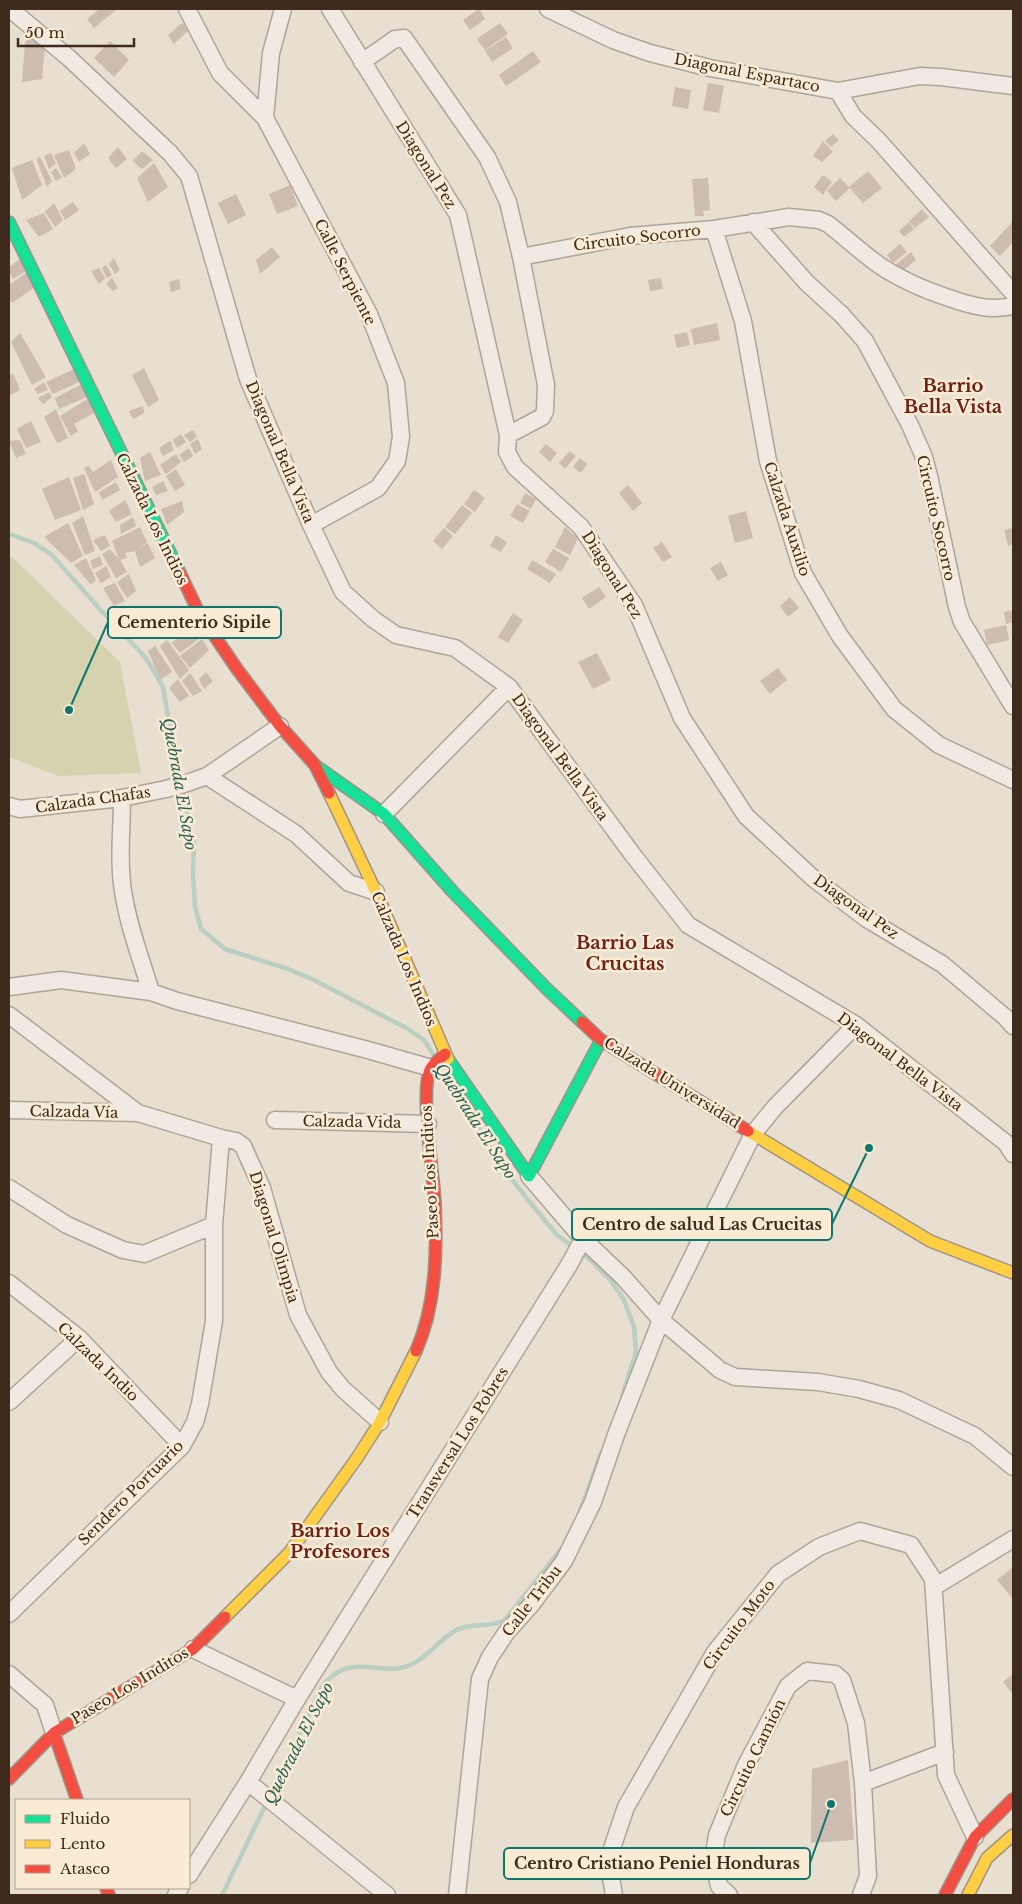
<svg xmlns="http://www.w3.org/2000/svg" width="1022" height="1904" font-family="'Libre Baskerville',serif">
<style>
.cemetery{fill:#d5d2b0}
.lines{fill:none;stroke-linecap:round;stroke-linejoin:round}
.stream{stroke:#bacec1;stroke-width:4.5}
.building{fill:#cdbcb0}
.street-casing{stroke:#aea498;stroke-width:19}
.fast-casing{stroke:#9e9388;stroke-width:14}
.slow-casing{stroke:#9e9388;stroke-width:14}
.jam-casing{stroke:#9e9388;stroke-width:14}
.street{stroke:#f0eae2;stroke-width:16}
.fast{stroke:#16e098;stroke-width:11}
.slow{stroke:#ffcf43;stroke-width:11}
.jam{stroke:#f24e42;stroke-width:11}
.labels{text-anchor:middle;stroke-width:5;stroke-linejoin:round;paint-order:stroke}
.street-label{font-size:15px;fill:#3f2b1e;stroke:#faebd5}
.water-label{font-size:16px;font-style:italic;fill:#2b6158;stroke:#faebd5}
.quarter-label{font-size:18px;font-weight:bold;fill:#712118;stroke:#faebd5}
.leader{fill:none;stroke:#0f766e;stroke-width:2}
.callout-dot{fill:#0f766e;stroke:#faebd5;stroke-width:2}
.callout{fill:#faebd5;stroke:#0f766e;stroke-width:2}
.callout-label{font-size:16px;text-anchor:middle;font-weight:bold;fill:#3f2b1e}
</style>
<rect width="100%" height="100%" fill="#e8dfd0"/>
<path class="cemetery" d="M9,554L120,662L141,773L58,776L9,757Z"/>
<g class="lines">
<path class="stream" d="M9,534L34,543L51,554L98,607L146,658L163,687L179,782
M181,789L194,842L193,875L195,906L201,929L225,949L288,969L314,980L408,1029L424,1040L433,1054
M460,1096L499,1163L529,1201L557,1235L591,1260L612,1282L624,1300L634,1327L636,1352L622,1397
M579,1514L601,1453
M270,1795C283,1767 296,1740 310,1713C315,1702 321,1684 331,1677C353,1658 376,1672 400,1668C423,1664 434,1644 453,1632C468,1622 488,1628 504,1621L562,1548
M222,1895L267,1802"/>
</g>
<path class="building" d="M99,9H115L116,10L94,28L87,19Z
M479,9L485,19L470,30L463,20Z
M182,23L189,30L174,44L168,35Z
M500,23L508,34L485,50L477,39Z
M33,35L45,45L42,79L22,82L25,42Z
M506,37L513,48L492,62L485,51Z
M110,41L129,60L114,77L94,58Z
M533,51L541,62L506,86L499,75Z
M708,83L724,86L719,113L703,110Z
M675,87L691,90L688,109L672,106Z
M833,134L839,140L831,147L825,141Z
M823,141L833,152L822,162L813,156Z
M84,143L90,154L79,162L74,153Z
M118,147L127,159L116,168L108,158Z
M69,150L76,169L64,178L54,155Z
M142,151L153,160L142,169L133,161Z
M51,153L56,164L49,169L44,156Z
M40,157L52,181L47,187L36,158Z
M32,160L42,185L22,200L12,168Z
M154,163L168,187L148,202L137,178Z
M56,168L62,177L56,181L51,172Z
M868,171L882,188L863,203L849,187Z
M823,175L832,182L823,195L814,187Z
M708,178L710,210L703,211L704,216H695L692,179Z
M840,178L850,188L836,201L827,191Z
M290,185L298,206L277,214L269,194Z
M236,194L246,215L228,224L218,203Z
M73,202L79,210L65,220L60,211Z
M54,203L63,220L55,227L45,212Z
M922,209L929,217L915,228L909,221Z
M44,213L53,229L39,237L26,220Z
M1013,221V242L1000,256L990,246Z
M909,222L914,229L904,237L899,231Z
M900,244L907,252L893,263L887,255Z
M272,247L280,257L260,274L256,260Z
M911,252L916,260L900,273L894,266Z
M114,258L120,270L115,274L109,264Z
M20,259L26,271L13,279L9,271V267Z
M106,265L112,275L107,278L102,268Z
M99,268L105,278L99,284L91,271Z
M27,272L35,287L12,303L9,299V285Z
M112,278L118,288L113,291L106,284Z
M661,278L663,289L650,291L648,280Z
M179,279L181,289L171,292L169,282Z
M717,323L720,340L694,345L691,329Z
M687,332L690,345L677,348L674,335Z
M20,333L46,377L32,385L11,342Z
M144,368L159,400L148,407L132,375Z
M74,369L79,382L53,394L46,382Z
M13,373L20,390L9,396V376Z
M44,382L48,390L38,394L34,389Z
M82,384L87,397L59,409L55,398Z
M49,392L52,397L43,404L38,398Z
M89,398L94,413L74,424L78,431L71,436L60,416Z
M143,406L144,413L133,419L129,411Z
M56,409L68,438L57,443L44,417Z
M31,421L41,442L26,448L17,429Z
M193,430L197,437L190,442L184,435Z
M181,434L186,442L177,448L173,440Z
M198,439L202,449L195,454L190,444Z
M20,440L26,454L16,458L9,441Z
M170,441L174,450L163,456L159,448Z
M546,444L557,453L550,462L539,452Z
M189,448L193,456L184,462L179,455Z
M570,451L576,456L565,469L559,463Z
M150,452L161,475L145,481L140,458Z
M176,454L181,462L166,474L160,465Z
M580,458L587,464L581,473L573,467Z
M111,460L118,477L95,492L84,468L89,466L93,472Z
M176,469L185,485L175,491L166,476Z
M84,474L94,504L83,510L73,478Z
M69,477L81,510L55,520L42,489Z
M163,481L168,491L156,495L152,487Z
M116,482L120,490L102,500L99,492Z
M628,485L642,503L633,511L619,493Z
M474,490L485,498L475,512L464,504Z
M525,493L536,499L531,509L520,503Z
M125,500L132,514L116,522L109,511Z
M182,501L184,512L167,525L161,509Z
M517,504L530,511L523,523L510,516Z
M462,505L472,513L455,534L445,527Z
M746,511L753,538L735,543L728,516Z
M83,516L95,551L85,555L72,523Z
M133,517L136,526L121,534L120,525Z
M68,523L83,556L71,563L44,537Z
M140,527L147,542L138,549L148,543L155,558L140,567L135,551L125,553L127,558L120,560L127,572L116,578L102,554L110,549L119,559L112,541Z
M565,527L578,538L570,555L555,547Z
M444,528L453,536L442,549L433,541Z
M1013,528V544L1008,546L1004,530Z
M105,535L110,546L101,551L93,540Z
M496,535L507,542L501,552L490,546Z
M662,542L672,557L663,562L653,548Z
M553,549L569,558L561,572L545,562Z
M100,556L103,565L93,569L90,561Z
M86,558L96,580L91,585L74,565Z
M532,560L556,574L550,583L527,569Z
M721,562L728,575L718,581L710,568Z
M106,566L111,577L101,583L95,573Z
M129,574L136,591L127,598L117,582Z
M115,583L125,601L114,606L103,588Z
M599,587L606,597L589,609L582,598Z
M790,597L799,608L788,617L780,606Z
M1013,610V622L1006,624L1004,612Z
M513,613L523,620L508,643L498,637Z
M1006,625L1009,640L987,645L984,630Z
M191,627L200,638L180,653L172,643Z
M202,639L209,650L190,668L180,656Z
M167,640L189,670L180,679L160,646Z
M155,646L172,672L160,680L148,651Z
M597,653L611,680L593,689L578,662Z
M778,668L787,680L770,694L760,681Z
M206,672L213,681L204,689L199,679Z
M190,673L202,691L193,696L182,681Z
M178,679L189,696L180,702L169,688Z
M1013,1567V1599L997,1580Z
M1013,1674V1695L1003,1682Z
M848,1760L854,1840L811,1843L812,1769Z"/>
<g class="lines">
<defs>
<path id="street" d="M10,9L69,58L170,153L189,176L248,379L311,525L343,592L373,619L396,635L455,648L509,687L633,855L688,925L856,1025L1006,1143L1013,1154
M187,9L220,73L265,118L369,314L396,383L401,437L397,461L378,488L311,525
M330,9L458,215L508,435L507,452L515,467L581,527L634,605L682,718L746,816L814,879L867,919L942,964L1005,1017L1013,1026
M548,9L613,40L650,53L710,68L838,91L920,76L941,77L1013,86
M362,62L395,39L404,38L487,157L508,202L521,257L546,385L545,411L542,417L508,435
M838,91L853,116L878,140L1013,293
M265,118L271,53L283,9
M753,222L807,283L842,315L865,341L910,425L924,457L929,476L957,607L962,622L1013,706
M714,229L743,321L768,461L803,573L840,636L894,709L939,745L1013,780
M521,257L630,236L714,229L789,217L819,220L828,224C845,237 862,253 879,265C901,280 925,290 949,298C972,306 990,311 1013,306
M207,776L296,834L349,883L376,892
M122,798C122,828 118,861 123,891C128,925 141,959 151,992
M9,806L20,809L122,798L166,789L184,784L207,776L280,726
M384,814L509,687
M9,987L61,980L151,992L177,1001L368,1050L431,1068
M9,1015L138,1113L221,1138L236,1141L243,1146L262,1188L298,1315L329,1372L343,1389L380,1422
M9,1110L138,1113
M275,1120L428,1124
M529,1176L583,1239L623,1277L661,1320L720,1370L735,1377L818,1382L859,1389L899,1400L975,1436L1013,1467
M9,1188L67,1225L123,1250L144,1254L214,1225
M9,1283L79,1338L182,1446
M9,1402L79,1338
M934,1587L1013,1539
M9,1614L182,1446L195,1422L200,1404L214,1321V1225L221,1138
M193,1649L297,1699
M9,1674L45,1705L54,1733
M248,1782L387,1895
M863,1783L945,1752
M189,1875L248,1782L297,1699L569,1265L583,1239
M176,1895L180,1888
M457,1895L480,1679L490,1657L506,1633L531,1605L564,1561L593,1502L617,1432L661,1320L753,1134L775,1107L856,1025
M614,1895L608,1860L626,1807L715,1652L778,1574L819,1547L860,1531L911,1545L933,1579L946,1775L975,1837
M729,1895L719,1886L713,1859L717,1835L746,1765L788,1686L807,1671L835,1674L842,1680L856,1723L863,1783L868,1876L861,1895"/>
<path id="fast" d="M9,222L180,573
M316,766L384,814L453,892L547,989L582,1022
M448,1059L529,1176L601,1040"/>
<path id="slow" d="M329,793L376,892L448,1059
M748,1131L930,1241L1013,1273
M225,1617L289,1553L357,1458L380,1422L416,1351
M968,1895L987,1858L1013,1835"/>
<path id="jam" d="M180,573L199,613L237,669L280,726L315,765L329,793
M582,1022L601,1040L748,1131
M416,1351C436,1306 437,1253 435,1204C434,1176 419,1088 431,1068C434,1063 441,1058 445,1054
M54,1733L77,1800
M9,1779L54,1733L193,1649L225,1617
M106,1888L109,1895
M945,1895L975,1837L1013,1799"/>
</defs>
<use href="#street" class="street-casing"/>
<use href="#fast" class="fast-casing"/>
<use href="#slow" class="slow-casing"/>
<use href="#jam" class="jam-casing"/>
<use href="#street" class="street"/>
<use href="#fast" class="fast"/>
<use href="#slow" class="slow"/>
<use href="#jam" class="jam"/>
</g>
<g class="labels">
<g class="street-label">
<text transform="translate(747 73) rotate(11)" y="5">Diagonal Espartaco</text>
<text transform="translate(426 165) rotate(58)" y="5">Diagonal Pez</text>
<text transform="translate(637 238) rotate(-7)" y="5">Circuito Socorro</text>
<text transform="translate(345 272) rotate(63)" y="5">Calle Serpiente</text>
<text transform="translate(280 452) rotate(67)" y="5">Diagonal Bella Vista</text>
<text transform="translate(936 518) rotate(77)" y="5">Circuito Socorro</text>
<text transform="translate(152 519) rotate(64)" y="5">Calzada Los Indios</text>
<text transform="translate(787 519) rotate(72)" y="5">Calzada Auxilio</text>
<text transform="translate(612 575) rotate(58)" y="5">Diagonal Pez</text>
<text transform="translate(560 757) rotate(54)" y="5">Diagonal Bella Vista</text>
<text transform="translate(93 800) rotate(-8)" y="5">Calzada Chafas</text>
<text transform="translate(856 907) rotate(35)" y="5">Diagonal Pez</text>
<text transform="translate(404 959) rotate(67)" y="5">Calzada Los Indios</text>
<text transform="translate(900 1062) rotate(37)" y="5">Diagonal Bella Vista</text>
<text transform="translate(672 1083) rotate(32)" y="5">Calzada Universidad</text>
<text transform="translate(74 1112) rotate(1)" y="5">Calzada Vía</text>
<text transform="translate(352 1122) rotate(1)" y="5">Calzada Vida</text>
<text transform="translate(430 1172) rotate(-93)" y="5">Paseo Los Inditos</text>
<text transform="translate(274 1237) rotate(73)" y="5">Diagonal Olimpia</text>
<text transform="translate(98 1362) rotate(44)" y="5">Calzada Indio</text>
<text transform="translate(458 1443) rotate(-58)" y="5">Transversal Los Pobres</text>
<text transform="translate(131 1493) rotate(-45)" y="5">Sendero Portuario</text>
<text transform="translate(532 1601) rotate(-52)" y="5">Calle Tribu</text>
<text transform="translate(739 1625) rotate(-53)" y="5">Circuito Moto</text>
<text transform="translate(130 1686) rotate(-31)" y="5">Paseo Los Inditos</text>
<text transform="translate(753 1758) rotate(-64)" y="5">Circuito Camión</text>
</g>
<g class="water-label">
<text transform="translate(180 784) rotate(80)" y="6">Quebrada El Sapo</text>
<text transform="translate(476 1121) rotate(57)" y="6">Quebrada El Sapo</text>
<text transform="translate(298 1743) rotate(-63)" y="6">Quebrada El Sapo</text>
</g>
<g class="quarter-label">
<text x="953" y="392">Barrio<tspan x="953" dy="21">Bella Vista</tspan></text>
<text x="625" y="949">Barrio Las<tspan x="625" dy="21">Crucitas</tspan></text>
<text x="340" y="1537">Barrio Los<tspan x="340" dy="21">Profesores</tspan></text>
</g>
</g>
<path class="leader" d="M69 710L108 622M869 1148L832 1224M831 1804L810 1863"/>
<g class="callout-dot">
<circle cx="69" cy="710" r="5"/>
<circle cx="869" cy="1148" r="5"/>
<circle cx="831" cy="1804" r="5"/>
</g>
<g class="callout">
<rect x="108" y="607" width="173" height="31" rx="5"/>
<rect x="572" y="1209" width="260" height="31" rx="5"/>
<rect x="504" y="1848" width="306" height="31" rx="5"/>
</g>
<g class="callout-label">
<text x="194" y="628">Cementerio Sipile</text>
<text x="702" y="1230">Centro de salud Las Crucitas</text>
<text x="657" y="1869">Centro Cristiano Peniel Honduras</text>
</g>
<rect width="1022" height="1904" fill="none" stroke="#3f2b1e" stroke-width="20"/>
<rect x="15" y="1799" width="175" height="90" fill="#faebd5" stroke="#af9e8c"/>
<rect x="25" y="1815" width="25" height="8" fill="#16e098" stroke="#af9e8c"/>
<text x="60" y="1824" font-size="15" fill="#3f2b1e">Fluido</text>
<rect x="25" y="1840" width="25" height="8" fill="#ffcf43" stroke="#af9e8c"/>
<text x="60" y="1849" font-size="15" fill="#3f2b1e">Lento</text>
<rect x="25" y="1865" width="25" height="8" fill="#f24e42" stroke="#af9e8c"/>
<text x="60" y="1874" font-size="15" fill="#3f2b1e">Atasco</text>
<path d="M18 38v8h116v-8" fill="none" stroke="#3f2b1e" stroke-width="2.5"/>
<text x="25" y="38" font-size="15" fill="#3f2b1e" stroke="#faebd5" stroke-width="4" paint-order="stroke">50 m</text>
</svg>
